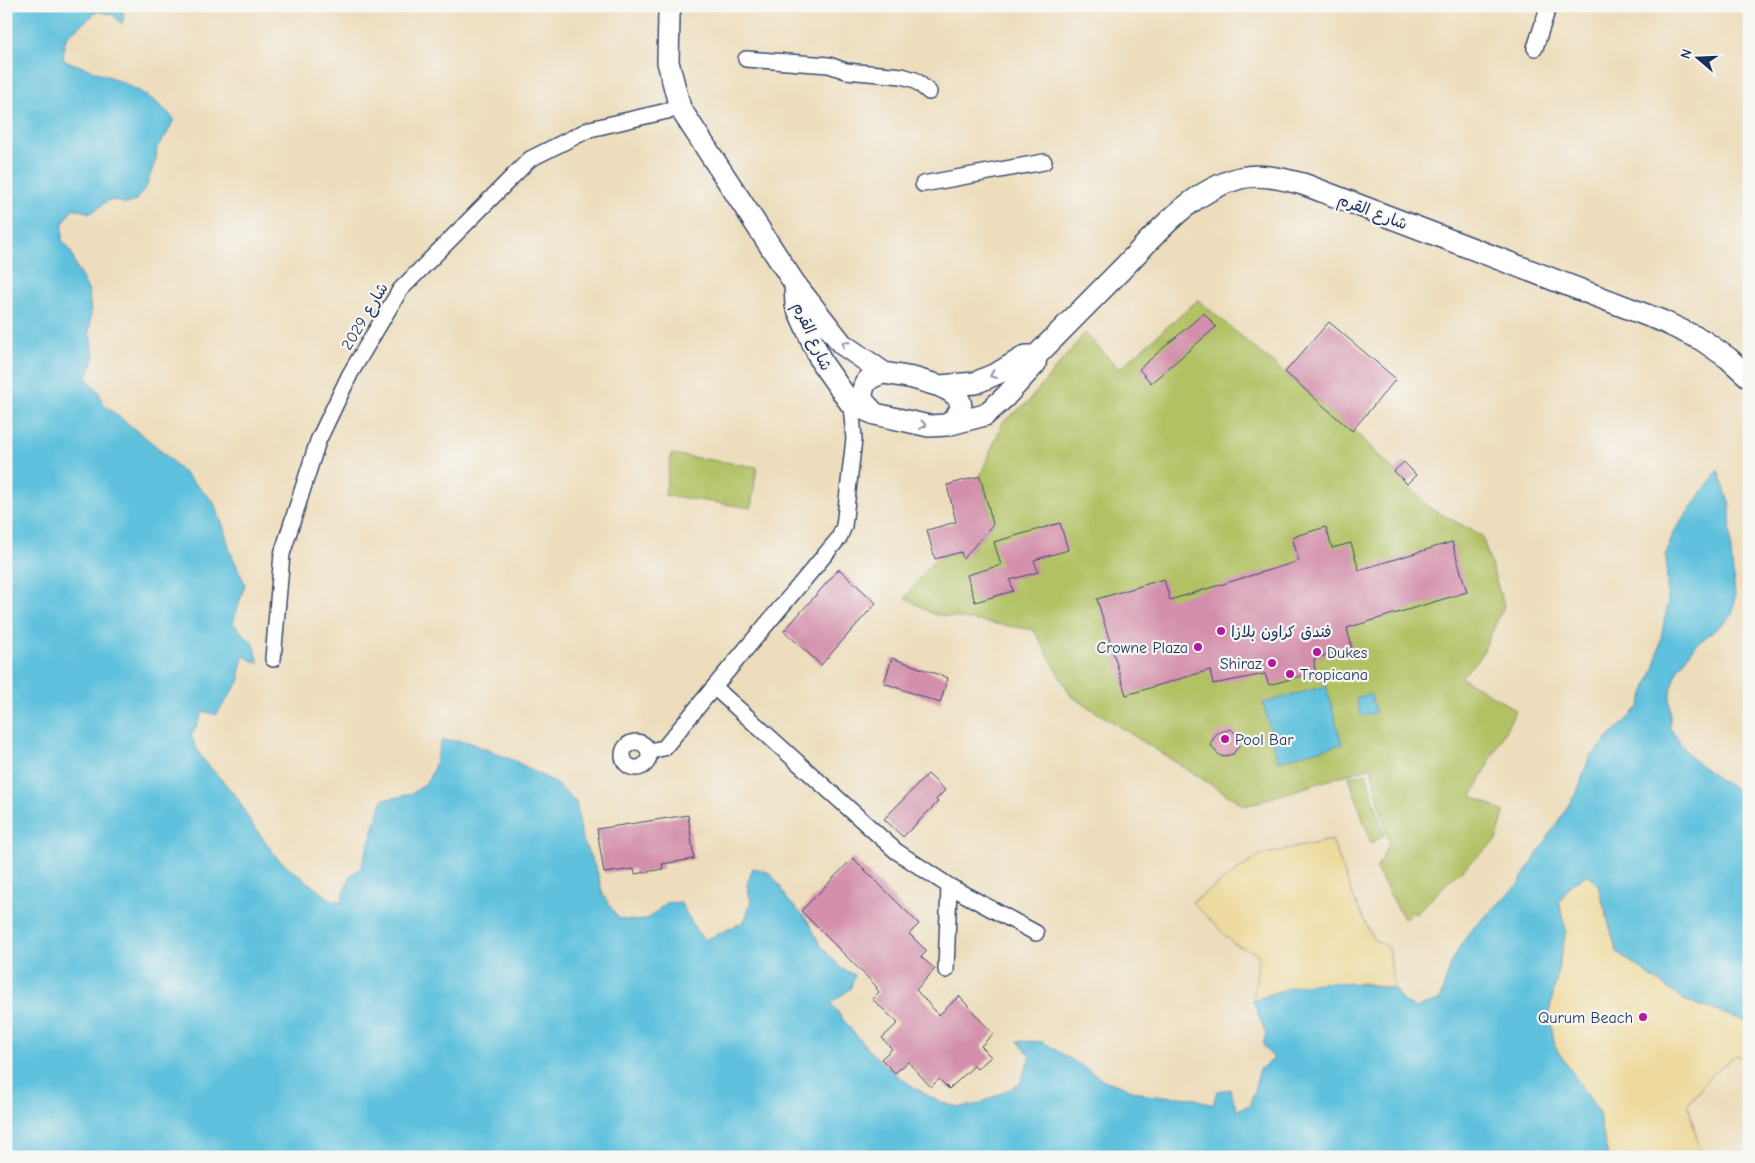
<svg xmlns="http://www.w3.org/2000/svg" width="1755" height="1163" font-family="'Comic Neue','Playpen Sans Arabic',sans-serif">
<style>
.green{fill:#b2c164;stroke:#667861}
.sand{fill:#eeda9e;stroke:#84847e}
.water{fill:#5fc1dd;stroke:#3d789e}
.building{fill:#d38fab}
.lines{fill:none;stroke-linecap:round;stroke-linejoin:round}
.street-casing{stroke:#3a496c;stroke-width:18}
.secondary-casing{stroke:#3a496c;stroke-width:24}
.street{stroke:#fff;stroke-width:15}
.secondary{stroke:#fff;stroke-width:21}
.oneway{stroke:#8d97ae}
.poi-dot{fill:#b5179e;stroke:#f6f6f2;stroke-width:2}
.labels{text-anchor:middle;stroke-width:4.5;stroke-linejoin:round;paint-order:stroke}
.street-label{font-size:16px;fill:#1b2f5e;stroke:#f6f6f2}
.poi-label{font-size:16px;fill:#1b2f5e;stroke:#f6f6f2;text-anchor:start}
</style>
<rect width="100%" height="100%" fill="#f6f6f2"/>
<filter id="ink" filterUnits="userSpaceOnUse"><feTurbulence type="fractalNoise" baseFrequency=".02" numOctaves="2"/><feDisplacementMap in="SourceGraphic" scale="10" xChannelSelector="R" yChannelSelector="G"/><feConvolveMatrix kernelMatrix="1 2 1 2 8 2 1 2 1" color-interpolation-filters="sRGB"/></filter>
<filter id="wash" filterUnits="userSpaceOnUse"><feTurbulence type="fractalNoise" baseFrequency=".0096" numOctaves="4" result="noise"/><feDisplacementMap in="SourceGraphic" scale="20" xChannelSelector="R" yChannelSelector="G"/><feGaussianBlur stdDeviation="1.12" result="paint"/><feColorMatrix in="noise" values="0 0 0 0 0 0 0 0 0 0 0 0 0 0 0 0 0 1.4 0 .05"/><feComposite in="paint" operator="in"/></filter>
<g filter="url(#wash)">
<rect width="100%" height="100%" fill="#edddbc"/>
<path class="green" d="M1198,300L1362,438L1430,508L1482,536L1504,606L1480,658L1461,677L1516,710L1472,796L1504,812L1497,840L1450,880L1416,914L1413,912L1404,919L1376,869L1389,844L1371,767L1245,806L1071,696L1034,630L933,614L905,598L935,559L971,550L993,524L980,476L1003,422L1027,403L1085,333L1119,369Z
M671,454L757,467L751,508L665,495Z
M1366,773L1384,835L1371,843L1349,777Z"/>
<path class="sand" d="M1332,840L1355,901L1373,939L1389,948L1394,989L1364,983L1294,987L1253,1001L1258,964V954L1234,944L1192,902L1260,855Z
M1588,873L1598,885L1617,952L1684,1000L1749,1022V1061L1736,1055L1709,1078L1688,1105L1702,1157H1608L1598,1111L1555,1047L1549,1013L1566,931L1559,902L1570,885Z"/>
<path class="water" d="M6,6H121L124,15L122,24L114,15L98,11L67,36L64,45L63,60C103,74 146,87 174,119L167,134L157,147L156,159L146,187L135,201L126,204C103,194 108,205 90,213L73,208L63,224L62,240L70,249L76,266L88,290L91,312L89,333L95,357L86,378L99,392L103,404L156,446L213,501L224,528L230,551L245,584L233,623L254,644L259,664L244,656L240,668V680L216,715L204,711L191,736L201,757L236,796L251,823L279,860L330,899L343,902V894L351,875L361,868L383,799C401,798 419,794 429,778C435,769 438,750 442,740L468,742L515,761L552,781L576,801L582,839L597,871L603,895L618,918C643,924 648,921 665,903L680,902L696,930L705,940L744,922L751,902L747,885L753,868L770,873L780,886L787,899L808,921L820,945L842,969L855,975L850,989L831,1003C858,1041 884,1070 924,1093C940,1102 952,1109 971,1106C982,1104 1009,1089 1020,1084L1030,1056L1018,1041L1043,1042L1104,1080L1146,1095L1193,1098L1213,1105L1217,1091L1230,1089L1237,1110L1250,1105L1260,1069L1274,1059L1263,1045L1266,1034L1253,1001C1266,996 1280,990 1293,987C1326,979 1361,983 1394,989L1403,1002L1415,1008L1439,1001L1453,958L1470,931L1517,886L1578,790L1589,758L1639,707L1656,663L1668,603L1666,554L1673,533L1718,470L1730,505L1731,553L1735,596L1732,616L1696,645L1678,669L1670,694V728L1690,757L1718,779L1749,796V1022L1684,1000L1617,952L1598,885L1588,874L1570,885L1559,902L1566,931L1549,1013L1555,1047L1598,1111L1608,1157H6Z
M1326,686L1342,744L1278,761L1263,703Z
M1370,694L1376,712L1361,716L1356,698Z"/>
<g id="blocks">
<path class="building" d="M1204,313L1216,327L1151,383L1139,369Z
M1329,322L1396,379L1352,431L1285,372Z
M1404,462L1416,475L1407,484L1394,471Z
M980,476L993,524L963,559L961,552L935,559L927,530L956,522L947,485Z
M1060,523L1068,550L1034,560L1038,572L1010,580L1013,591L975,602L967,575L1001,565L994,542Z
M1326,527L1332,548L1351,543L1359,570L1452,542L1467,592L1347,628L1352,647L1314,659L1315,672L1269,685L1265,674L1213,684L1210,670L1126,695L1097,599L1164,579L1170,600L1299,561L1292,537Z
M839,569L876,603L821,665L784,631Z
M892,658L948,678L940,703L884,683Z
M1231,729L1237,735L1239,746L1233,754L1222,757L1216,752L1210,744L1217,733Z
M928,774L945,790L936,800L938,802L903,837L884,819Z
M688,815L694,859L662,864L663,869L635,874L634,869L604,873L597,829Z
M853,858L919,924L909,934L927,951L921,957L935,969L916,990L939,1015L959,996L993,1034L981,1046L991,1057L977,1069L974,1066L949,1089L939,1079L931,1087L908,1062L895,1073L881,1059L892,1049L882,1038L898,1023L872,999L879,992L876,988L877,987L801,911Z"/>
</g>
</g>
<g filter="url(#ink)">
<use href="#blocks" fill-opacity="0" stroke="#3a496c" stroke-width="1"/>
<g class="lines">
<defs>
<path id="street" d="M1535,48L1548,8L1544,6
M746,59L829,65L846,71L902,76L915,80L929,92
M923,184L1044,162
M851,404L854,439L844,526L839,538L714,687L896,851L949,886L946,970
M273,659L282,554L318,441L350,374L400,290L530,159L590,129L680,108
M623 755a13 13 0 1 1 26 0a13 13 0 1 1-26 0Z
M649,751L664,748L714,687
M949,886L1036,933"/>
<path id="secondary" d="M671,6L669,14L668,62L680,108L795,284L842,344L884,373L913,378L940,386L975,383L998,373L1026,356H1036
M795,284L796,305L822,363L851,404L875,414L929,426L947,425L985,415L1005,397L1035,364L1036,356C1065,327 1093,298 1121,270C1156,234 1190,191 1240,178C1261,173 1283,179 1303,184L1662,321L1702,340L1728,358L1749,377
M940,386C963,396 969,408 947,425
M875,414L862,400C862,382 868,377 884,373"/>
</defs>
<use href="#street" class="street-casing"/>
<use href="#secondary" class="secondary-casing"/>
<use href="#street" class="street"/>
<use href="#secondary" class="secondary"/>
</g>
<defs><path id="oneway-chevron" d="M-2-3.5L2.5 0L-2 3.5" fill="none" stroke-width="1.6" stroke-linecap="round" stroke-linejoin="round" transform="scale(1.25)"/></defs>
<g class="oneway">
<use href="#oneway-chevron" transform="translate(845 344) rotate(-139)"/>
<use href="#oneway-chevron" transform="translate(993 375) rotate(156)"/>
<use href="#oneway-chevron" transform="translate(923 425) rotate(10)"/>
</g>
</g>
<g class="poi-dot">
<circle cx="1221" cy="631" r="5"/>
<circle cx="1198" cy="647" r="5"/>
<circle cx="1317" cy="652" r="5"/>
<circle cx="1272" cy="663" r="5"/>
<circle cx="1290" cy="674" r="5"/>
<circle cx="1225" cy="739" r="5"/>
<circle cx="1643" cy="1017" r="5"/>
</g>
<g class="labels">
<g class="street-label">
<text transform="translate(1373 211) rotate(21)" y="6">شارع القرم</text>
<text transform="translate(364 316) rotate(-59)" y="6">2029 شارع</text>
<text transform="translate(813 336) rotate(66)" y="6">شارع القرم</text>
</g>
<g class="poi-label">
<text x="1231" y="637">فندق كراون بلازا</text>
<text x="1188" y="653" text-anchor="end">Crowne Plaza</text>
<text x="1327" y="658">Dukes</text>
<text x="1262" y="669" text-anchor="end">Shiraz</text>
<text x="1300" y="680">Tropicana</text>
<text x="1235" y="745">Pool Bar</text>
<text x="1633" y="1023" text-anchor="end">Qurum Beach</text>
</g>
</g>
<rect width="1755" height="1163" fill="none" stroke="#f6f6f2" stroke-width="25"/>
<g transform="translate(1698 58) rotate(289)" stroke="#f6f6f2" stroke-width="4" paint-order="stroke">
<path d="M0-4L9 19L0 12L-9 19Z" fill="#1b2f5e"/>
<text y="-8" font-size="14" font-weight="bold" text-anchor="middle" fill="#1b2f5e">N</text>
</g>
</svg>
